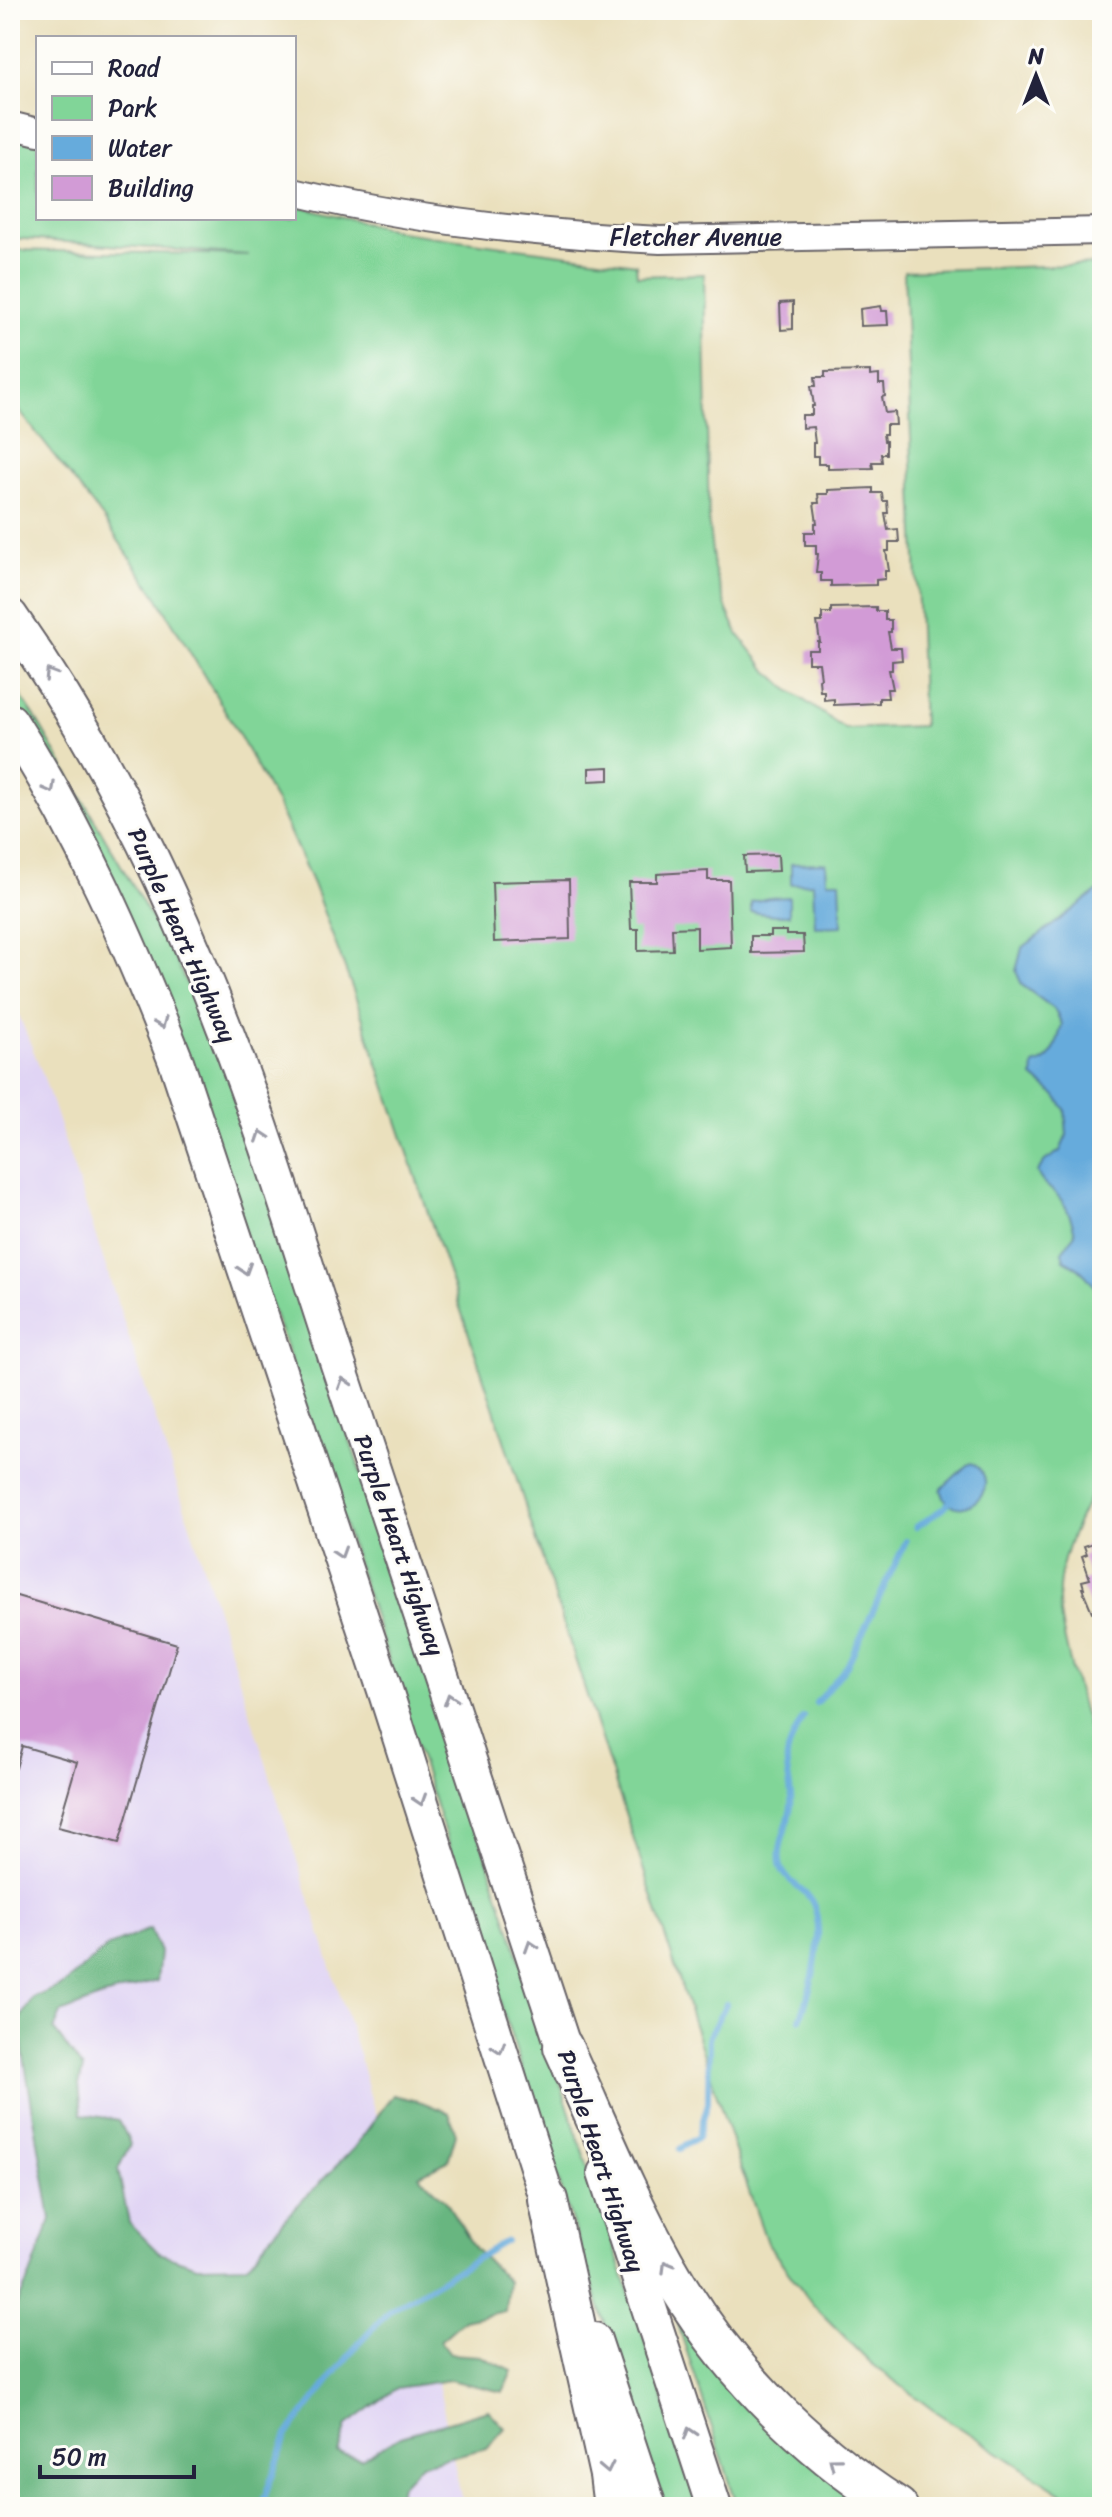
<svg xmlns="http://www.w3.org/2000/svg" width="1112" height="2517" font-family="Sriracha,sans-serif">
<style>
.built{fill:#e0d4f4}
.green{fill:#81d598;stroke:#527c6a;stroke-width:2}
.forest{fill:#68b680;stroke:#456c5e;stroke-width:2}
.water{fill:#66abdc;stroke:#44668c;stroke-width:2}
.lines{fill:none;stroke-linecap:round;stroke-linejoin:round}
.stream{stroke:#66abdc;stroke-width:6}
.building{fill:#d29bd6}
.minor-casing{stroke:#686468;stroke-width:30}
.major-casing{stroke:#686468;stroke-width:38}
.highway-casing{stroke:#686468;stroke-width:42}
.minor{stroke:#fff;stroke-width:26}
.major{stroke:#fff;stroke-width:34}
.highway{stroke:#fff;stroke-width:38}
.oneway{stroke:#9c9ca7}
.labels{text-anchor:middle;stroke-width:6;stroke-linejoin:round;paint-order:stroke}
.street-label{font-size:24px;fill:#22223b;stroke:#fdfcf7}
</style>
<rect width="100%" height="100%" fill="#fdfcf7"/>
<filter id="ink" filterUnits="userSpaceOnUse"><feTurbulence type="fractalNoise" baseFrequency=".0125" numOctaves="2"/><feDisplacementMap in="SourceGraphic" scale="16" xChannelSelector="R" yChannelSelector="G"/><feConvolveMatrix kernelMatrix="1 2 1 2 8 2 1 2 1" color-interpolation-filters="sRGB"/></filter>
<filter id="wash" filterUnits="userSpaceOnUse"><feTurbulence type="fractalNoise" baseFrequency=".006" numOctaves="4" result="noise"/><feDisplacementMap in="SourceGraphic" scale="32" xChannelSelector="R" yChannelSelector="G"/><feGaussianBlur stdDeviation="1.8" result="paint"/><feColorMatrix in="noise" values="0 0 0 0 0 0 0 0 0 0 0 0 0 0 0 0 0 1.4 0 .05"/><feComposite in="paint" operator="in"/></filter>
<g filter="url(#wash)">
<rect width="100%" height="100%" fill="#eae0bd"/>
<path class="built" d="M10,993L43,1075L184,1506L359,2055L388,2162L442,2402L463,2507H10Z"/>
<path class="green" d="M10,137L38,143V218H294V205L407,233L636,264L637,276L704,274L709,527L714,568L727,610L738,634L766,669L785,687L845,729L923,726L904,271L1102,264V1491L1095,1486C1081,1515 1064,1547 1060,1579C1056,1606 1063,1632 1069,1658C1079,1697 1089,1734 1102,1772V2507H1083L933,2410L871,2363L814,2306L767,2243L736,2154L486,1385L353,990L313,884L277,804L233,724L157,597L103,518L10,399V250L249,255L10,238Z
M10,680L35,717L174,957L233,1083L699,2507H665L283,1337L83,819L10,695Z
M665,2285L885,2507H738Z"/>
<path class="forest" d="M150,1929L160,1952L157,1981L107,1995L61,2013L54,2030L83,2069L79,2085L82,2114L119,2120L130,2144L118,2169L129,2223L159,2253L197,2266L247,2265L293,2210L353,2149L393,2095L422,2102L449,2113L456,2134L448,2161L419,2175L445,2200L475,2249L508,2281L505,2311L464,2320L440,2341L450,2354L480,2356L512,2371L503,2392L450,2380L397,2388L347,2425L338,2453L361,2459L401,2436L488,2410L505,2428L487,2448L421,2464L401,2485L396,2507H10V2319L30,2276L51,2219L18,2022L33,1998L63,1985L107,1947Z"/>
<path class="water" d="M826,863L827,881H840L842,926L815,927L813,883L791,884V864Z
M1102,888V1299C1092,1281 1083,1269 1064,1260L1062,1251L1075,1234C1072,1218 1066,1203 1054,1192C1046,1185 1041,1182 1037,1172L1045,1161L1060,1151L1067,1135L1065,1109L1055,1095L1033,1077L1034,1065C1054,1060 1057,1043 1062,1024L1054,1009L1022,985L1016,971L1022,948Z
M789,897V915H774L751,912V902L769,898Z
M972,1463C1011,1487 952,1533 941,1489L967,1465Z"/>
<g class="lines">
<path class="stream" d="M916,1527L944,1508L951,1500
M816,1703L847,1666L906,1541
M800,2019C811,1991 826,1933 813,1904C807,1888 786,1883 781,1867C775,1848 789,1825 791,1806C793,1789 785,1773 787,1757C789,1742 797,1730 803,1717
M680,2149L698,2137L708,2103L709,2036L726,2004
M261,2507L287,2435L354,2349L390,2310L506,2241"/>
</g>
<g id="blocks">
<path class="building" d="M793,302V329L781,330L780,303Z
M881,306L882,311H887L888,325L861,326L860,309Z
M870,371V376L879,375V384H884L885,396L882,397L885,413L895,412L896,425H886V434H883L884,441H886V454H881L882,462H872L873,468L828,469V464H818V456H813V443H815L813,427L802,428V415H812V406H814L811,386H816L815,377H825V372Z
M873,488V493H882L883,501H887L888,513H885L888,530L898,529L899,542H889V551H886L889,571H885V579L876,580V585L831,586V581H821V573H816L818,554H816V545H805V532H815V523H817L814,503H819L818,494H828V490Z
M876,607V611H885V620H891V632H888L891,648H901L902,660L892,661V670H889L893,689H887L888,698H879V703L834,705V699L824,700V691H820L819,679L821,678L819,663H808V650H818V642H820L817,622H822V613H831V608Z
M609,767V780L589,781V768Z
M778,855L779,871L745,872L744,856Z
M708,871V880H729L731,947L697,949V927L672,928L673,950L638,951V929H631L629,882H657V874Z
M569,880L570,939L494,942L492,882Z
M770,931H786V935H803L804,952L751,953V936H770Z
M1102,1540V1608L1092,1612L1082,1588H1084L1082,1581L1090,1579L1082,1556L1087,1554L1084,1546Z
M10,1594L177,1644L119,1843L58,1827L77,1762L22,1746L16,1768L10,1767Z"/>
</g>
</g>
<g filter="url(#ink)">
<use href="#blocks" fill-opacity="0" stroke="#686468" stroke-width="2"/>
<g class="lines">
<defs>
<path id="minor" d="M10,125L38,132
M294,192C414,221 537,234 660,240L1102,231"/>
<path id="major" d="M10,616C99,743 169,882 224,1027C268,1139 302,1256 340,1370C418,1604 495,1839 572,2073
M10,721C79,828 131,946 177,1064L385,1690L556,2226
M605,2173L714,2507
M594,2340L649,2507"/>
<path id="highway" d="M563,2047C596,2119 626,2193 664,2262C720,2363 802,2446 898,2507
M548,2200L609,2475L613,2507"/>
</defs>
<use href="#minor" class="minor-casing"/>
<use href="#major" class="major-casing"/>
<use href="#highway" class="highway-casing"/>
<use href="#minor" class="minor"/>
<use href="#major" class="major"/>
<use href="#highway" class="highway"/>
</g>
<defs><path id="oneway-chevron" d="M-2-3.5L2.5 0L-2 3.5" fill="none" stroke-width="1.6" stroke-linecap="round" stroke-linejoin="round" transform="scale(2)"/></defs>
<g class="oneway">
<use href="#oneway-chevron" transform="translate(50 674) rotate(-122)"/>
<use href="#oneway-chevron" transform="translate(50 788) rotate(61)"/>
<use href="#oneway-chevron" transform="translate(161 1023) rotate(68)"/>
<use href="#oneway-chevron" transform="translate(262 1136) rotate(-109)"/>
<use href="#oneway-chevron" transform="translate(245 1269) rotate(72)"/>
<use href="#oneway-chevron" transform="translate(344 1383) rotate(-108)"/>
<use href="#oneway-chevron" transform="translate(340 1553) rotate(72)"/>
<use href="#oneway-chevron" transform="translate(450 1699) rotate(-108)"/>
<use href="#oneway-chevron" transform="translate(420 1800) rotate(72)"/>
<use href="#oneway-chevron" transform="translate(531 1946) rotate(-108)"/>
<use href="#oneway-chevron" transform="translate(499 2048) rotate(72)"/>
<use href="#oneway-chevron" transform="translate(667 2266) rotate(-120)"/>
<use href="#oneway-chevron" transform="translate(690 2433) rotate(-108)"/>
<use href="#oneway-chevron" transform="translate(834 2462) rotate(-143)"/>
<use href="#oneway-chevron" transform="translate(607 2468) rotate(78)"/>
</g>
</g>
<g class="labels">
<g class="street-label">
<text x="696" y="245">Fletcher Avenue</text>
<text transform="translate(182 935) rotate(66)" y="8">Purple Heart Highway</text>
<text transform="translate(399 1545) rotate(71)" y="8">Purple Heart Highway</text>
<text transform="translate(601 2161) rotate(72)" y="8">Purple Heart Highway</text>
</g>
</g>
<rect width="1112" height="2517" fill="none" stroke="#fdfcf7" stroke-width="40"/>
<rect x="36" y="36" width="260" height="184" fill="#fdfcf7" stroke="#a5a5ac" stroke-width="2"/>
<rect x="52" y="62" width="40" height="12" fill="#ffffff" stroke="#a5a5ac" stroke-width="2"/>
<text x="108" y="76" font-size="24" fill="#22223b">Road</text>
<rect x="52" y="96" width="40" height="24" fill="#81d598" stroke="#a5a5ac" stroke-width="2"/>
<text x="108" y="116" font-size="24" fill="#22223b">Park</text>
<rect x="52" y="136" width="40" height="24" fill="#66abdc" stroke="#a5a5ac" stroke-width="2"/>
<text x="108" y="156" font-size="24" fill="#22223b">Water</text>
<rect x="52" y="176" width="40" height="24" fill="#d29bd6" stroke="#a5a5ac" stroke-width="2"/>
<text x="108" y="196" font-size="24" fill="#22223b">Building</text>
<g transform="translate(1036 76)" stroke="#fdfcf7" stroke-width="6" paint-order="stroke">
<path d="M0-6L14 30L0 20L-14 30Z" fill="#22223b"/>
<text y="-12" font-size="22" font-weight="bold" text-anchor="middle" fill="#22223b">N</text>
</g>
<path d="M40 2465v12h154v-12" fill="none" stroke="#22223b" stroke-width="4"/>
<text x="52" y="2465" font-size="24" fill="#22223b" stroke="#fdfcf7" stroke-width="6" paint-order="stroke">50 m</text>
</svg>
